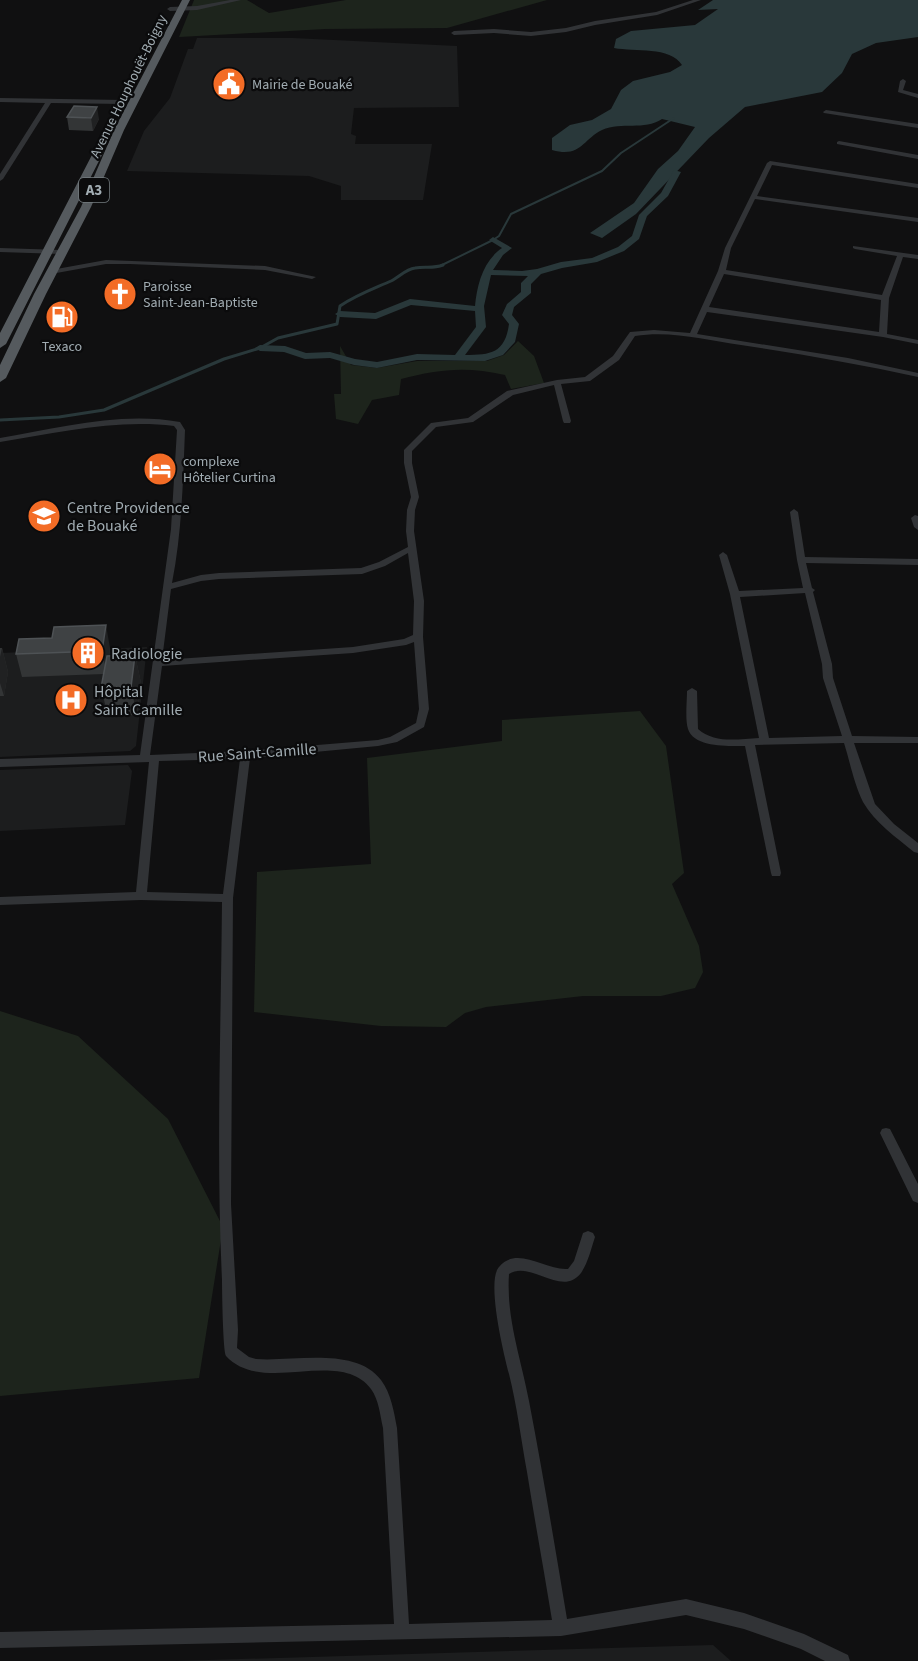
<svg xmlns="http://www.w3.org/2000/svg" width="918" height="1661" font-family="'Source Sans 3',sans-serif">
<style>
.built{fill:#1c1d1e}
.green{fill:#1d241c}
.water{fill:#29383a}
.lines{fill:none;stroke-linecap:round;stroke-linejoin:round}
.stream-far1{stroke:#29383a;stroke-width:2}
.stream{stroke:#29383a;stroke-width:3}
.canal{fill:#29383a;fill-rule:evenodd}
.minor{fill:#313336;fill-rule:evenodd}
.trunk{fill:#555a5e;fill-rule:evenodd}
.wall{fill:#333536}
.shaded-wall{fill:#202122}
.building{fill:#3f4244;stroke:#4e5255;stroke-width:1.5}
.labels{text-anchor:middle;stroke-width:4.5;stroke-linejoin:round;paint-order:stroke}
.far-poi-label{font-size:14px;fill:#a1acb2;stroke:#0b0b0c;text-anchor:start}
.far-street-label{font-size:14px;fill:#a1acb2;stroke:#0b0b0c}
.shield{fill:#0b0b0c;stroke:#747c80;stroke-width:1.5}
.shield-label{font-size:15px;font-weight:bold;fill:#a1acb2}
.poi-label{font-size:16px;fill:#a1acb2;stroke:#0b0b0c;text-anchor:start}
.street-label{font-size:16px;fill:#a1acb2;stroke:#0b0b0c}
</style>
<rect width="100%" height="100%" fill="#101011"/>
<path class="built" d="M197,38H293L457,46L459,107L354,108L351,134L356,136L355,144H432L423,200H341V186L309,176L127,171L144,131L170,98L188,49H193Z
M147,647L136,746L130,751L0,757V653Z
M128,765L132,771L125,825L0,831V770Z
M713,1645L731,1661H176Z"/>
<path class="green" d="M194,0H247L269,13L346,0H547L447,28L325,29L179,37Z
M518,341L534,356L544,383L511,389L505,375C467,366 438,369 401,379L399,395L372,400L358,424L336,419L334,394H341L340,346L351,365L377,368L417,361H487L504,355Z
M640,711L666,746L684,873L672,884L699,946L703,972L695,988L661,996H583L486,1007L465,1013L446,1027L381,1026L254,1012L257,872L371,864L367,758L502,741V720Z
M0,1011L78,1036L168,1119L223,1227L199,1378L0,1396Z"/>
<path class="water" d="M713,0H918V37L876,43L852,54L842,73L822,92L745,107L709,138L636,214L602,238L590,233L634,203L658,169L678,151L695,127L662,119C644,131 622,121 602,130C582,140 581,158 552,150V138L570,125L592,120L611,109L621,90L633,81L670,72L682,65C670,46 635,52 614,48L616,39L631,31L695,25L718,9L698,10Z"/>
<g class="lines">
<path class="stream-far1" d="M440,266L493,240L499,236L511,214L602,171L621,153L674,118"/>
<path class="stream" d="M0,420L59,417L104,410L224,359L260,348L278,338L337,324L340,306C356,295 373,289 391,281C399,277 406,269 415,268C425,266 433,269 443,265"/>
<path class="canal" d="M674,170L681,172L668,196L647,216L639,239L624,251L597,262L562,268L541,274L531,284V293L514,307L512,315L519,324L515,342L503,355L485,361L417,360L377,368L354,365L330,358L305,359L284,352L260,351L255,348L260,345L285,346L306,353L330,352L355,359L377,362L417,354L455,355L476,327L475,311L411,305L376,319L340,317L335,314L340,311L375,313L410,299L475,306C477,285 483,261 502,248L489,240L493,237L512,248L503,255L493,270L522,271L537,269L561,262L592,258L618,247L632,236L639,215L661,193ZM491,275L528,276L521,283V292L507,304L502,315L509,324C505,353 491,355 465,355L486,327L484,306Z"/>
<path class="minor" d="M230,0H241L197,10L170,11L167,9L170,7L197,6Z
M693,0H701L657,15L595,25L566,32L531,36L494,33L454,35L451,33L454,31L494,29L531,32L566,28L595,21L656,12Z
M903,79L906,81L903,90L918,94V98L898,92L900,81Z
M0,98L124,100L127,102L124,104L51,103L3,179L0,181V174L45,103L0,102Z
M826,110L918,124V128L824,113L823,112Z
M839,141L918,155V159L837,144V142Z
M770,161L918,184V188L772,165L757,196L918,218V222L755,199L731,248L726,270L882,295L897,256L855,249L853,248V246L918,255V259L903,257L889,298L887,334L918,340V344L883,337L707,312L697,334L848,358L918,373V377C859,364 800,354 741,345C707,340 670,330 635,336L619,360L590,381L561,384L571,421L570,423H564L563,421L554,385L513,395L473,422L436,427L412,451V463L419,497L415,510L414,531L424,601L423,637L429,709L424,727L397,742L378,746L250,758L233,898L231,1204L238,1330L237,1348L249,1357L256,1359C293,1362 355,1346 381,1380C391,1393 394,1412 397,1428L409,1624L552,1620C544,1571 535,1522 527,1472C521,1439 517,1406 509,1374C504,1355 486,1281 499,1267C517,1245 546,1271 568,1269L574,1261L583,1233L588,1231L593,1233L595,1237C591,1249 588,1263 581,1273C562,1298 531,1260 509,1274C506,1318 521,1358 529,1401C543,1474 555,1547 567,1619L686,1599L744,1613L804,1634L848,1655L850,1661H825L801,1649L744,1629L686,1615L561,1636L0,1648V1632L394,1624L383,1428C380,1415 379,1400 371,1389C339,1347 263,1396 226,1356C223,1352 222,1291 222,1280C216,1154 221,1028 222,902L141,900L0,905V897L136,892L149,762L0,767V759L140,755L171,529L177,430L174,426C115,419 58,433 0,442V438C58,428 121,411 180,422L185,430C183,481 182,532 172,583L201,575L219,573L361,568L379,562L408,547L406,531L407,510L411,497L404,463V450L431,423L468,418L507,391L557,380L585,377L613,356L630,332L654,330L690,333L718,271L725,248L767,163ZM724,274L881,300L879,332L709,307ZM408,553L414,601L413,635L404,639L353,647L162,660L171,589L201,581L219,579L362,574L385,566ZM414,642L419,709L416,723L390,737L378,740L245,751L150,755L162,666L353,653L406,645ZM240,759L223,894L147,892L159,761Z
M0,248L61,250L64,252L61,254L0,252Z
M106,260L265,266L316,277L312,279L265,270L130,264H106L51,274L47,272L51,270Z
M794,509L798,512L805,557L918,559V565L806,563L812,588L815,590L813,592L832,664L833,678L852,736L918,737V743H854L875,804L894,824L918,843V853L914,852C896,837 875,823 863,802C854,784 850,762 844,743L755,745L781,873L780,876H772L771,873L745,746C730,746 694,748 688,729C685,720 687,701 687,691L692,688L697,691L698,729C715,744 738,739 759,738L730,594L719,555L723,552L727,555L739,591L803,588L797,560L790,512ZM805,593L822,664L823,678L842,736L769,738L740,597Z
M915,515L918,516V530L914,527L911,518Z
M886,1128L890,1129L918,1184V1203L913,1201L880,1133L882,1129Z"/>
<path class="trunk" d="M182,0H190L124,130L91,207L46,294L6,378L0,382V365L34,294L81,207L114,130Z
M99,148L104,151L6,344L0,348V333L94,151Z"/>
</g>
<path class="wall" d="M67,117L99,119L93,131L69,130Z
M0,648H2L8,672L4,696H0Z
M110,648L109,656L135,655L141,683L137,715L108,716L101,688L104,674L22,677L16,654Z"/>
<path class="shaded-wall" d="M97,107L99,119L93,131L91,118Z
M106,625L110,648L107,674L102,651Z
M2,648L8,672L4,696L0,683V657Z
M135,655L141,683L137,715L131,687Z"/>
<path class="building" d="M74,106L97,107L91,118L67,117Z
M106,625L102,651L16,654L19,639L52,638L54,627Z
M135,655L131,687L101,688L107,656Z"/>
<defs>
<symbol id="civic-disc" viewBox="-11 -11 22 22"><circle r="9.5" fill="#f36c26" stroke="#0b0b0c"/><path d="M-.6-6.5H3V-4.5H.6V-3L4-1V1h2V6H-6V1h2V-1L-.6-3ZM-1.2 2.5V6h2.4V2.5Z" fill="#fff"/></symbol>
<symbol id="church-disc" viewBox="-11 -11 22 22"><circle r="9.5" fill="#f36c26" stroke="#0b0b0c"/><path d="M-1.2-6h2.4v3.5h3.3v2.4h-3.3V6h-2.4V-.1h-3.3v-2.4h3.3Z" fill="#fff"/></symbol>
<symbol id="fuel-disc" viewBox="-11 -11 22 22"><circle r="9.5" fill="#f36c26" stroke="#0b0b0c"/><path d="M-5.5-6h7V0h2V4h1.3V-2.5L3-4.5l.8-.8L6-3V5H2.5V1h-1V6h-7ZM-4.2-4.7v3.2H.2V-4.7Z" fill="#fff"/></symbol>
<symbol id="hotel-disc" viewBox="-11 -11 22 22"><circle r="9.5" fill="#f36c26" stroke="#0b0b0c"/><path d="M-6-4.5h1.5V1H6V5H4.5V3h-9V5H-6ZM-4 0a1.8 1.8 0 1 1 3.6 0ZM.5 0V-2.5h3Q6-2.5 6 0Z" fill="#fff"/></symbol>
<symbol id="university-disc" viewBox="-11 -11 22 22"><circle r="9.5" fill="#f36c26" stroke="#0b0b0c"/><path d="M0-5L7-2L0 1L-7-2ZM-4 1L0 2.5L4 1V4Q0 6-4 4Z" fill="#fff"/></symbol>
<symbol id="building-disc" viewBox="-11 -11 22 22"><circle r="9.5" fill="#f36c26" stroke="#0b0b0c"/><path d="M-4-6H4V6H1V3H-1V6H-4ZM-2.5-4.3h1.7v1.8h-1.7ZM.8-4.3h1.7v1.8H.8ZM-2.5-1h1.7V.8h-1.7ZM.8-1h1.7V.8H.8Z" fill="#fff"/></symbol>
<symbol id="hospital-disc" viewBox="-11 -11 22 22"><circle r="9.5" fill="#f36c26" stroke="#0b0b0c"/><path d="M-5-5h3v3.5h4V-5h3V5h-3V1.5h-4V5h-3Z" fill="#fff"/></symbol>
</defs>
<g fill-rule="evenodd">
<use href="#civic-disc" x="210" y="65" width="38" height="38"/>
<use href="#church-disc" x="101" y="275" width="38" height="38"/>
<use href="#fuel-disc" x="43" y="298" width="38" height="38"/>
<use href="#hotel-disc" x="141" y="450" width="38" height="38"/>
<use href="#university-disc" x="25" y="497" width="38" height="38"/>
<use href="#building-disc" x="69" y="634" width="38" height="38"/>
<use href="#hospital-disc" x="52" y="681" width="38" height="38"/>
</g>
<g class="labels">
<g class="far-poi-label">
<text x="252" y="89">Mairie de Bouaké</text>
<text x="143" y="291">Paroisse<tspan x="143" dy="16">Saint-Jean-Baptiste</tspan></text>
<text x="62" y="351" text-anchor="middle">Texaco</text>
<text x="183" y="466">complexe<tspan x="183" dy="16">Hôtelier Curtina</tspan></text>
</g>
<g class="far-street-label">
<text transform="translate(128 86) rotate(-64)" y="5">Avenue Houphouët-Boigny</text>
</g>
<rect class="shield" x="79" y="178" width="30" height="24" rx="4.5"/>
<g class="shield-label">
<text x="94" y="195">A3</text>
</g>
<g class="poi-label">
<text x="67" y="513">Centre Providence<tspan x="67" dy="18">de Bouaké</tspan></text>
<text x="111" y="659">Radiologie</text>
<text x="94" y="697">Hôpital<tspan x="94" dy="18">Saint Camille</tspan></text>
</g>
<g class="street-label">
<text transform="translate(257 752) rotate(-4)" y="6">Rue Saint-Camille</text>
</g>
</g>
</svg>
